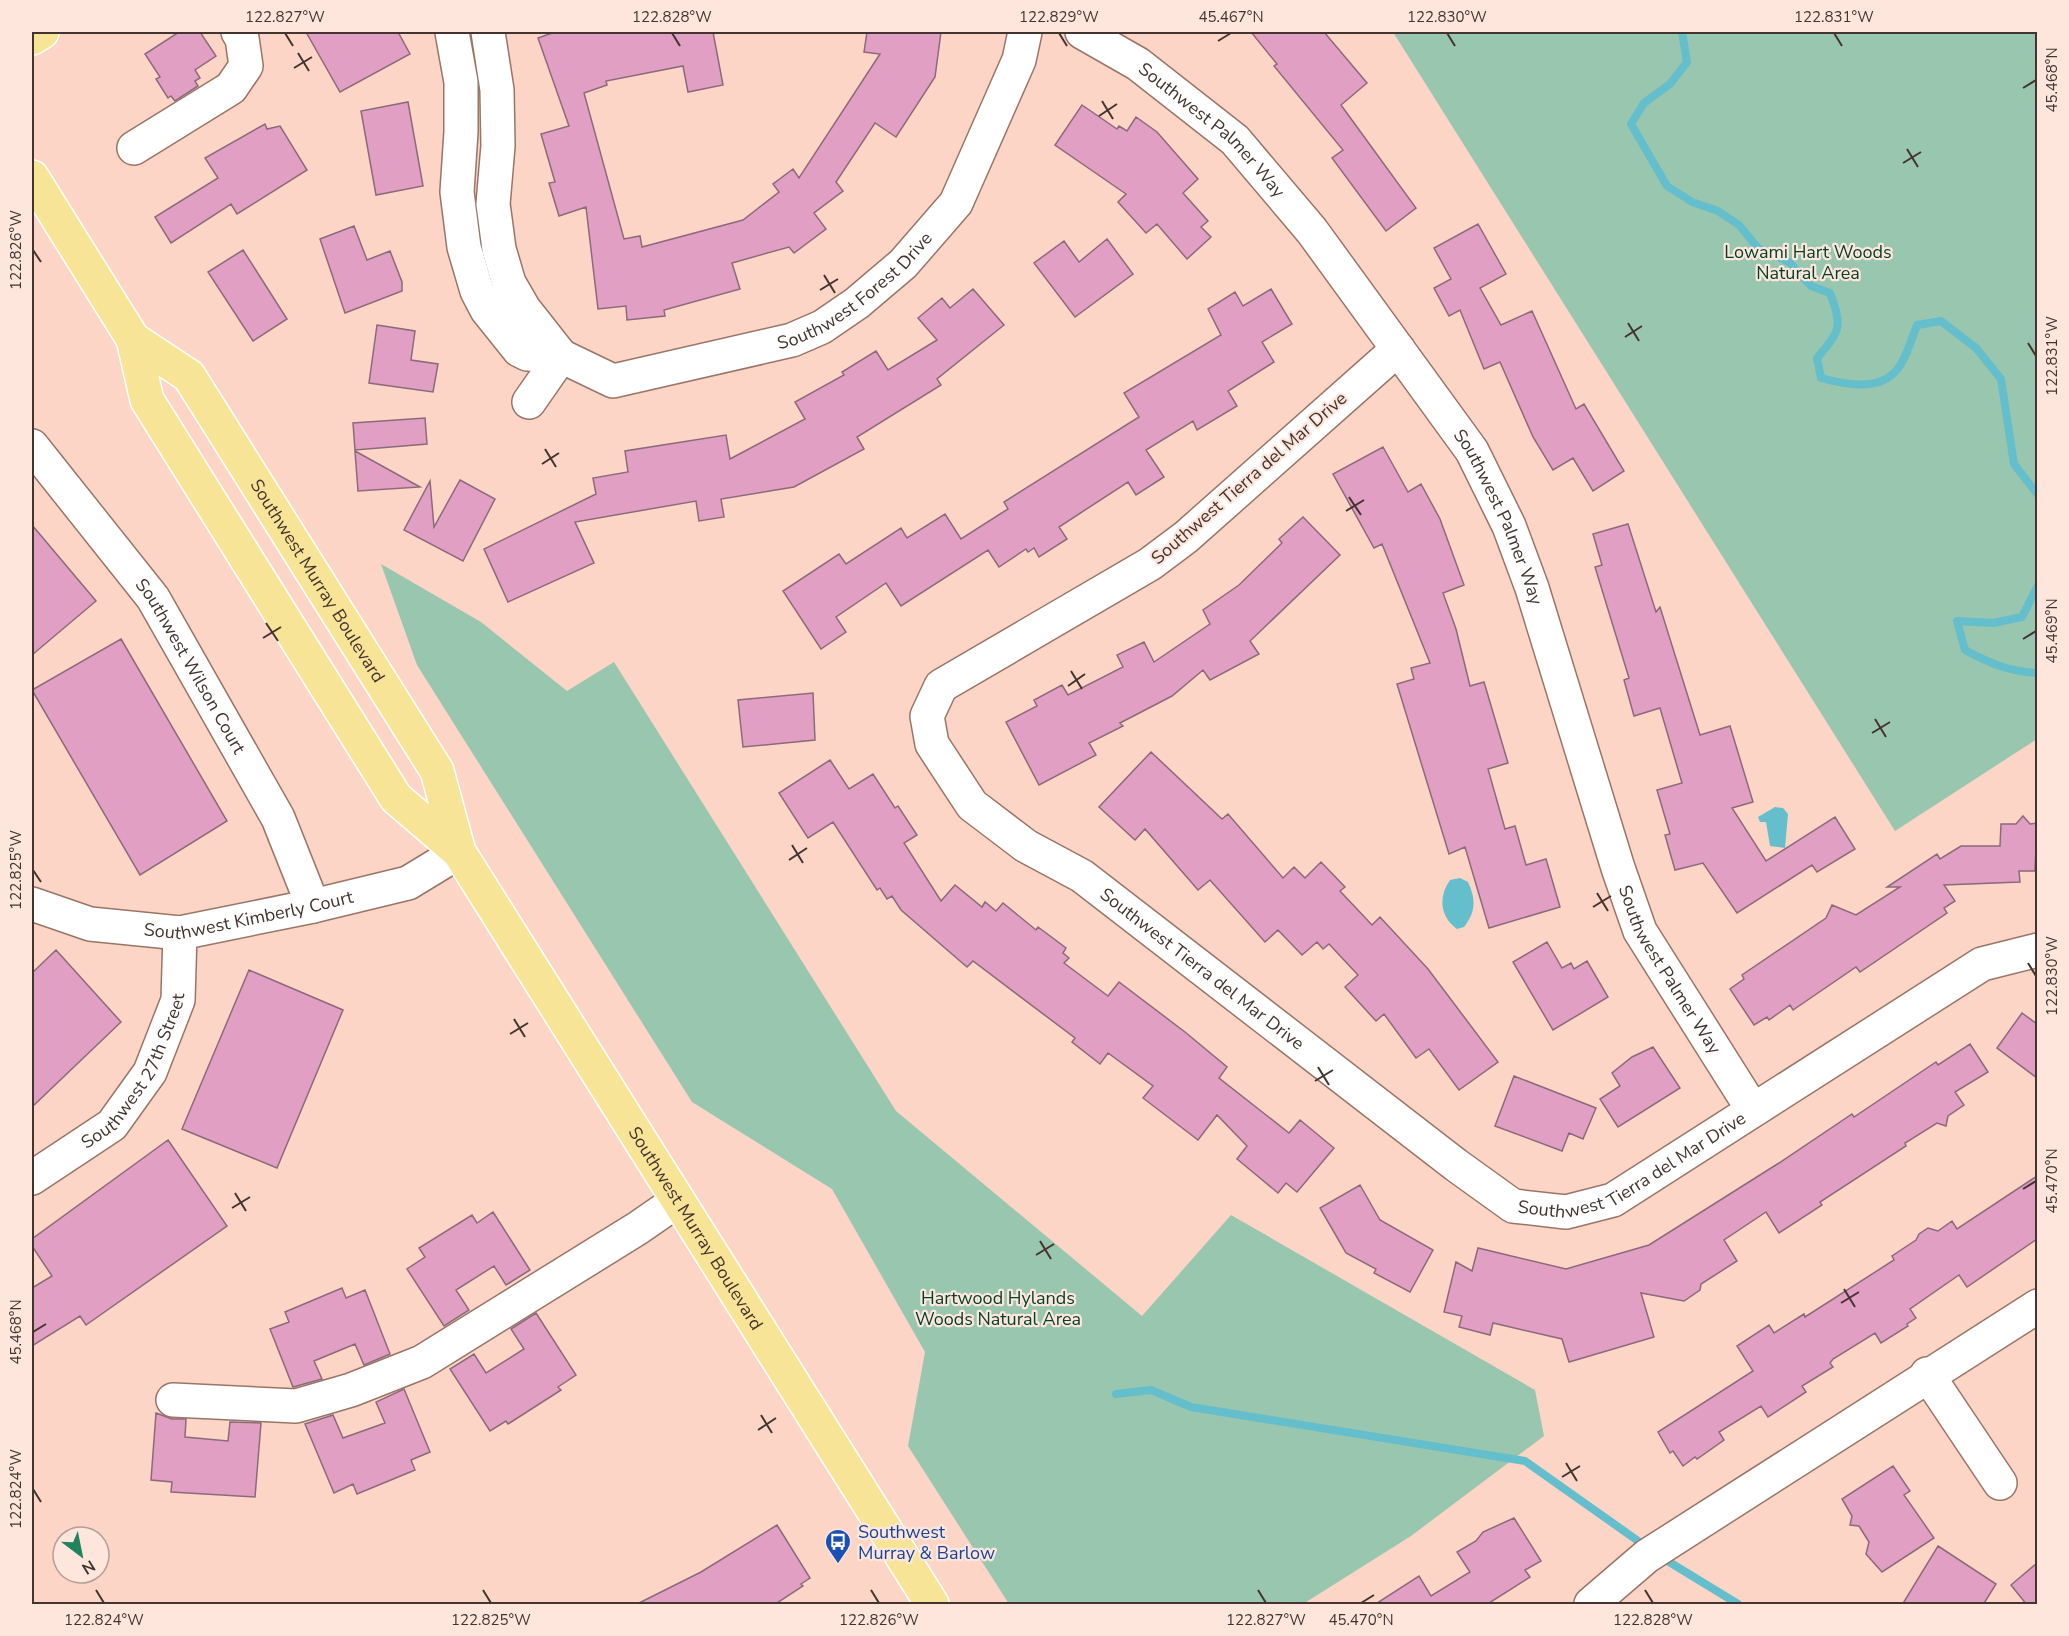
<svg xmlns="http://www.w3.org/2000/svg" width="2069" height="1636" font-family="'Nunito Sans',sans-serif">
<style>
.green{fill:#99c6ae}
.water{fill:#64becc}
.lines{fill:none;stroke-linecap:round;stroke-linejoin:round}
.stream{stroke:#64becc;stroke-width:8}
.building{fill:#e1a0c3;stroke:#8b6a7b;stroke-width:1.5}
.minor-casing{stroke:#997568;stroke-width:36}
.major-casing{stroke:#fff;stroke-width:36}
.minor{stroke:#fff;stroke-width:33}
.major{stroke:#f7e497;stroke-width:33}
.ticks{fill:none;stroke:#44342f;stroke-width:2}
.labels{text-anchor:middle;stroke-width:4.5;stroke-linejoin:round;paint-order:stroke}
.street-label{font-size:18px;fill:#44342f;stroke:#fee6dd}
.park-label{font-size:18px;fill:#023f28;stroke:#fee6dd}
.transit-label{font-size:18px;fill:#164399;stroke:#fee6dd;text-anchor:start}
.neatline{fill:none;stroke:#44342f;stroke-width:2}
.ticks-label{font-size:15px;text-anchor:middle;fill:#44342f}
</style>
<rect width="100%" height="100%" fill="#fcd5c6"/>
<path class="green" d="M1393,32H2037V739L1895,831Z
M381,564L481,622L567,691L614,662L896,1111L1142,1316L1231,1215L1535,1390L1544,1436L1411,1536L1303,1604H1009L908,1446L925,1352L832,1189L692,1102L417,665Z"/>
<path class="water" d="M1775,807L1783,808L1788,814L1785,848L1770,846L1766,822H1760L1758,817Z
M1460,878L1468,882C1476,899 1476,912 1464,927L1457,929C1440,917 1438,897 1450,880Z"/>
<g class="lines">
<path class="stream" d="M1682,32L1687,62L1670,84L1644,103L1631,124L1667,186L1692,202L1718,211L1739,225L1758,248L1789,262L1811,286L1830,293C1843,328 1840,331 1817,358L1821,378C1847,385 1884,393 1901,364C1908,352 1912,338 1917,325L1941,321L1976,348L2001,379L2014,464L2038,495
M2038,585L2022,617L1993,623L1957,621L1965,650C1989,663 2010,672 2038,673
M1116,1394L1151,1390L1191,1407L1525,1461L1648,1548
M1661,1557L1738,1604"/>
</g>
<path class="building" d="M179,32H200L216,56L195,70L200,78L195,81L198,86L175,101L171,96L168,98L156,79L160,77L145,54Z
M306,32H398L410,54L340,92Z
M555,32H713L723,85L688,92L683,66L606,81L607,85L584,93L624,239L640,236L642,247L743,220L779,192L773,184L793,169L799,178L880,54L864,52L867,32H941L935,77L896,137L875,123L836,182L843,191L814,213L826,229L794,253L789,247L732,263L740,289L664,310L665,316L627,320L626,306L598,309L586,207L559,216L549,183L555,182L541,134L569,126L538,38Z
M1251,32H1324L1367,83L1341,105L1416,208L1386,231L1332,158L1343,150L1274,66L1277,64Z
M408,102L423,186L376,195L361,111Z
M1082,105L1117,129L1119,126L1127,131L1136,117L1157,132L1198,179L1183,193L1208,221L1201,227L1211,237L1187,259L1157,224L1146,233L1118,202L1126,194L1055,145Z
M265,124L267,129L280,126L307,170L237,214L231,204L171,243L155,217L218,178L205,158Z
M1478,224L1506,274L1480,288L1501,325L1532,311L1576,409L1584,404L1624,471L1593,491L1573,458L1553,470L1533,437L1500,362L1484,369L1460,310L1449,316L1434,288L1451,279L1434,248Z
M354,226L367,260L390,251L402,282V291L345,313L320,239Z
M1107,239L1133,274L1075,317L1034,263L1064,241L1079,262Z
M243,250L287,319L253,341L208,272Z
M973,289L1004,325L937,379L941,385L857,437L864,449L794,487L721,499L724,517L699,521L696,501L575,522L594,563L508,602L484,549L596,494L593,478L628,472L625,451L726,435L730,459L805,419L795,402L844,375L842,372L876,351L888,370L937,340L918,318L942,298L950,308Z
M1271,289L1292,324L1262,342L1274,362L1228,391L1237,406L1197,430L1193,421L1146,450L1164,477L1136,495L1128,482L1059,527L1067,539L1039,557L1034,548L1028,552L1026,549L999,567L988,550L901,606L886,583L836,617L846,632L821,649L783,591L839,554L846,564L901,528L907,538L945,514L961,539L1008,509L1004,502L1139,417L1124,393L1221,335L1208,309L1235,292L1243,306Z
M377,325L415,331L411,360L438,364L433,392L369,383Z
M425,418L427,444L355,450L353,423Z
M1383,447L1408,492L1421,484L1440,519L1464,585L1443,593L1456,629L1470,686L1484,682L1508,763L1488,769L1505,829L1515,826L1526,865L1546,859L1560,907L1489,928L1465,847L1449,854L1397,684L1414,679L1411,668L1430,663L1382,544L1374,548L1333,474Z
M355,451L420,487L358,491Z
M460,480L495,499L463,561L404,530L430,481L434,527Z
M1303,517L1340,555L1250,641L1259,654L1210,680L1203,670L1172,696L1120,723L1123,726L1089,743L1096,755L1039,785L1006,722L1037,706L1034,700L1062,685L1068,695L1123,667L1117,655L1144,642L1154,662L1210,624L1203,610L1239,585L1282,543L1279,539Z
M1628,524L1656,612L1660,607L1700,735L1730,726L1753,802L1732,808L1766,861L1835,817L1855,849L1817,872L1812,865L1737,913L1703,863L1675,870L1665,835L1670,834L1657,790L1682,783L1660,708L1634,716L1624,680L1629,678L1595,567L1602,565L1593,534Z
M32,525L96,601L32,655Z
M121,639L227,821L140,875L32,690Z
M813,693L815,740L743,747L738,700Z
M1151,752L1222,819L1228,814L1283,878L1294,867L1305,878L1321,862L1345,887L1340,891L1372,925L1380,917L1428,969L1498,1062L1459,1090L1429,1049L1416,1058L1384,1014L1376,1021L1345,987L1358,975L1329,944L1323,949L1317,942L1302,955L1278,930L1265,942L1210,880L1198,890L1145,829L1135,840L1099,807Z
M830,760L849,789L873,774L895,808L898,806L917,835L904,843L941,901L955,885L982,907L985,902L996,911L1003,903L1036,930L1038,927L1066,948L1063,953L1069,958L1064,963L1108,996L1119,982L1185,1032L1227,1067L1219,1078L1289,1133L1300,1120L1334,1148L1297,1192L1286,1183L1278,1193L1237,1159L1247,1146L1217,1115L1198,1140L1143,1098L1153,1086L1108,1053L1100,1064L1072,1042L1075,1038L973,961L967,967L901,910L892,896L887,899L880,888L877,890L833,822L808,838L779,793Z
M2023,816L2030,824L2037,823L2035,871H2019L2020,882L1944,885L1955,901L1944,908L1947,913L1860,972L1856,967L1793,1010L1790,1005L1769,1020L1767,1017L1754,1025L1730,989L1744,979L1742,975L1826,918L1832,905L1856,915L1900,887H1887L1937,854L1940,859L1961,846H2000L2001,824H2016Z
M1547,942L1562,968L1571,963L1574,969L1587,961L1608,997L1553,1030L1513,962Z
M56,950L121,1022L32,1107V973Z
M249,970L343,1010L277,1168L182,1129Z
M2022,1013L2037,1024V1078L1997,1048Z
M1970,1044L1988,1072L1955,1092L1964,1105L1948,1116L1946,1126L1937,1123L1905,1143L1906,1146L1820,1202L1822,1205L1779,1233L1766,1212L1724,1240L1737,1261L1701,1284L1700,1290L1684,1301L1641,1293L1654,1337L1569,1362L1562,1339L1493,1323L1490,1335L1459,1327L1462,1316L1444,1312L1456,1262L1472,1271L1478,1248L1566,1269L1649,1245L1779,1163L1852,1114L1854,1117L1936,1062L1938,1065Z
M1653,1047L1680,1088L1618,1127L1600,1099L1620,1086L1612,1073L1632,1057Z
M1514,1076L1596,1108L1583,1139L1569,1133L1562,1151L1495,1126Z
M168,1140L227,1226L86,1325L80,1316L32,1346V1288L52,1276L32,1246V1239Z
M2037,1176V1239L1967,1287L1959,1275L1910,1309L1916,1318L1907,1324L1908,1326L1881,1343L1875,1333L1833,1359L1830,1363L1833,1367L1802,1386L1806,1392L1768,1417L1761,1406L1719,1432L1724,1440L1697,1459L1695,1457L1683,1466L1673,1451L1670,1453L1658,1432L1753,1371L1737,1346L1769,1325L1774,1333L1804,1314L1805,1317L1894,1260L1892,1256L1916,1240L1919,1234L1928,1228L1938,1231L1952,1221L1957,1229Z
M1360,1185L1380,1220L1433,1250L1410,1292L1374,1273L1376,1269L1346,1253L1320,1208Z
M493,1212L530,1270L506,1285L494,1266L456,1290L469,1310L444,1326L407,1269L425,1257L419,1248L472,1215L477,1223Z
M342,1288L346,1298L365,1290L390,1354L364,1365L355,1344L314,1361L322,1379L293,1387L270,1329L289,1322L285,1312Z
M536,1313L576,1375L558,1387L561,1390L508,1424L506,1421L490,1431L450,1369L474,1354L486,1373L524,1349L511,1329Z
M404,1389L430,1452L411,1460L415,1470L357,1494L353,1484L334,1493L305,1424L333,1415L343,1438L385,1423L376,1402Z
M156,1413L172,1419H186L185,1437L228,1441L230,1422L261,1423L255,1497L171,1492L172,1482L151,1480Z
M1893,1466L1910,1491L1904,1495L1934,1538L1882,1572L1866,1554L1869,1542L1859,1526L1850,1525L1852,1516L1842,1499Z
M1514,1518L1541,1561L1525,1570L1530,1577L1486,1605H1374L1419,1576L1431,1596L1470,1572L1457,1552L1476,1541L1483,1532Z
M777,1525L810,1578L801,1584L803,1586L774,1605H635L701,1572Z
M1938,1546L1996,1584L1983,1605H1902Z
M2037,1563V1605H2027L2011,1585Z"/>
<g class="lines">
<defs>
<g id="minor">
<path id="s1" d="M452,32L461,82V132L457,192L464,247L477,291L487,310L519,350L527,354L561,356L613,381L792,340L822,327L857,303L903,264L956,203L1019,60L1025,32"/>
<path d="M488,32L497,90L498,146L493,204L499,249L509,283L524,309L561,356"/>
<path id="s2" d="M1082,32L1138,64L1235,140L1312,231L1472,451L1509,526L1532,588L1618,868L1640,931L1753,1110"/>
<path d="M134,148L231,88L246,66L242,38L238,32"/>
<path id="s3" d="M1398,349L1186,537L1150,564L941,686L927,716L932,744L972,805L1026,846L1082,876L1456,1165L1513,1206L1566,1212L1613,1200L1982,964L2038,950"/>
<path d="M529,402L561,356"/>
<path id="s4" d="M32,446L153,598L278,818L313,906"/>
<path id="s5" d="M32,904L90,924L180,933L313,906L408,883L459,852"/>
<path id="s6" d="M32,1178L112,1125L150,1072L178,1000L180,933"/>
<path d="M1927,1374L2000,1483"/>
<path d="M173,1400L296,1406L351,1390L422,1362L638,1228L677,1201"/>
<path d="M1591,1604L1647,1556L2038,1306"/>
</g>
<g id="major">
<path d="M32,38L42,32"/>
<path d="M32,177L133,339L147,400L396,798L459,852"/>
<path id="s7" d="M133,339L189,376L437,771L459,852L932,1604"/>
</g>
</defs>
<use href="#minor" class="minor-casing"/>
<use href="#major" class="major-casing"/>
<use href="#minor" class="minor"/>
<use href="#major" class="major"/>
</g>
<path class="ticks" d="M285,33L293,46M672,33L680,46M1059,33L1067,46M1447,33L1455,46M1834,33L1842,46M1218,41L1231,33M298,53L309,71M294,68L312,57M2023,88L2036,80M1102,101L1113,119M1099,116L1117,104M1907,149L1918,167M1903,163L1921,152M33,250L41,262M824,275L835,293M820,290L838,279M1628,323L1639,341M1625,337L1642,326M2028,343L2036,356M545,449L556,467M542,464L559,453M1349,497L1361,515M1346,511L1364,500M266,623L278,641M263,638L281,627M2023,639L2036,631M1071,671L1082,689M1068,686L1085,674M1875,719L1886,737M1872,733L1890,722M792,845L803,863M789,860L807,848M33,870L41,882M1597,893L1608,911M1593,907L1611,896M2028,963L2036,976M514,1019L525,1037M510,1034L528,1023M1318,1067L1329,1085M1315,1081L1333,1070M2023,1189L2036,1181M235,1193L246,1211M232,1208L250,1197M1040,1241L1051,1259M1036,1255L1054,1244M1844,1289L1855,1307M1841,1303L1859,1292M33,1332L46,1324M761,1415L772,1433M758,1430L776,1418M1566,1463L1577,1481M1562,1477L1580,1466M33,1489L41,1502M96,1590L104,1603M483,1590L491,1603M871,1590L879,1603M1258,1590L1266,1603M1645,1590L1653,1603M1361,1603L1374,1595"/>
<defs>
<symbol id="bus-pin" viewBox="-11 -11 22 30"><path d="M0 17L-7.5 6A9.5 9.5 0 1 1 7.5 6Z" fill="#1a4fb4" stroke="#fee6dd"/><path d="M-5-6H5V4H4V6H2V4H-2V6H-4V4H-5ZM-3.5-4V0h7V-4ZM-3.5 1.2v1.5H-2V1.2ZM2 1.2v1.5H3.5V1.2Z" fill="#fff"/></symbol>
</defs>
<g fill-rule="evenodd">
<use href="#bus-pin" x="823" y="1527" width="30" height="40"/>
</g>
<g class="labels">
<g class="street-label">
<text dy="6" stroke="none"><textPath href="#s2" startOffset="164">Southwest Palmer Way</textPath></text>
<text dy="6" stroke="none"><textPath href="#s1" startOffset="699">Southwest Forest Drive</textPath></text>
<text transform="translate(1249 478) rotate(-41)" y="6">Southwest Tierra del Mar Drive</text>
<text dy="6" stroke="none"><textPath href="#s2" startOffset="650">Southwest Palmer Way</textPath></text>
<text dy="6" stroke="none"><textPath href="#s7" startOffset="309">Southwest Murray Boulevard</textPath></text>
<text dy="6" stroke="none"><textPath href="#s4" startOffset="272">Southwest Wilson Court</textPath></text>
<text dy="6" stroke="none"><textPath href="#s5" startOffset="222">Southwest Kimberly Court</textPath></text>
<text dy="6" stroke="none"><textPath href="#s3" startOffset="988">Southwest Tierra del Mar Drive</textPath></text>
<text dy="6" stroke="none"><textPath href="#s2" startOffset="1136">Southwest Palmer Way</textPath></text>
<text dy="6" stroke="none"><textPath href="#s6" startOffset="153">Southwest 27th Street</textPath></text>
<text dy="6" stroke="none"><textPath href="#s3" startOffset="1510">Southwest Tierra del Mar Drive</textPath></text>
<text dy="6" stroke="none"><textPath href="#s7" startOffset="1062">Southwest Murray Boulevard</textPath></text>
</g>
<g class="park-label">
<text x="1808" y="258">Lowami Hart Woods<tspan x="1808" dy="21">Natural Area</tspan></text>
<text x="998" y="1304">Hartwood Hylands<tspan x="998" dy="21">Woods Natural Area</tspan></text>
</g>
<g class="transit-label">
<text x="858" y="1538">Southwest<tspan x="858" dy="21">Murray &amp; Barlow</tspan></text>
</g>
</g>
<rect width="2069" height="1636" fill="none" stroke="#fee6dd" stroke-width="66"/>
<g transform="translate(81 1555) rotate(148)"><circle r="28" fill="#fee6dd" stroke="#b49f97" stroke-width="1.5"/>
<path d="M0-4.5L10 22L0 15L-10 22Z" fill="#1f835d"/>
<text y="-9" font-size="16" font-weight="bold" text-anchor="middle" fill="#44342f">N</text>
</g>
<rect x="33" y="33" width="2003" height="1570" class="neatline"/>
<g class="ticks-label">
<text x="285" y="22">122.827°W</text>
<text x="672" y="22">122.828°W</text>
<text x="1059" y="22">122.829°W</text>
<text x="1231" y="22">45.467°N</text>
<text x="1447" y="22">122.830°W</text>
<text x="1834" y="22">122.831°W</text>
<text transform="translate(2052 80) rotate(-90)" y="5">45.468°N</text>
<text transform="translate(16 250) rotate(-90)" y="5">122.826°W</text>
<text transform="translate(2052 356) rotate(-90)" y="5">122.831°W</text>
<text transform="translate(2052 631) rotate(-90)" y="5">45.469°N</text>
<text transform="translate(16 870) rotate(-90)" y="5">122.825°W</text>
<text transform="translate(2052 976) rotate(-90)" y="5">122.830°W</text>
<text transform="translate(2052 1181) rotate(-90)" y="5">45.470°N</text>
<text transform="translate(16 1332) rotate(-90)" y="5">45.468°N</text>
<text transform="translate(16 1489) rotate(-90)" y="5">122.824°W</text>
<text x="104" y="1625">122.824°W</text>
<text x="491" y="1625">122.825°W</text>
<text x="879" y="1625">122.826°W</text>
<text x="1266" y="1625">122.827°W</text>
<text x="1361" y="1625">45.470°N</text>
<text x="1653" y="1625">122.828°W</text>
</g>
</svg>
